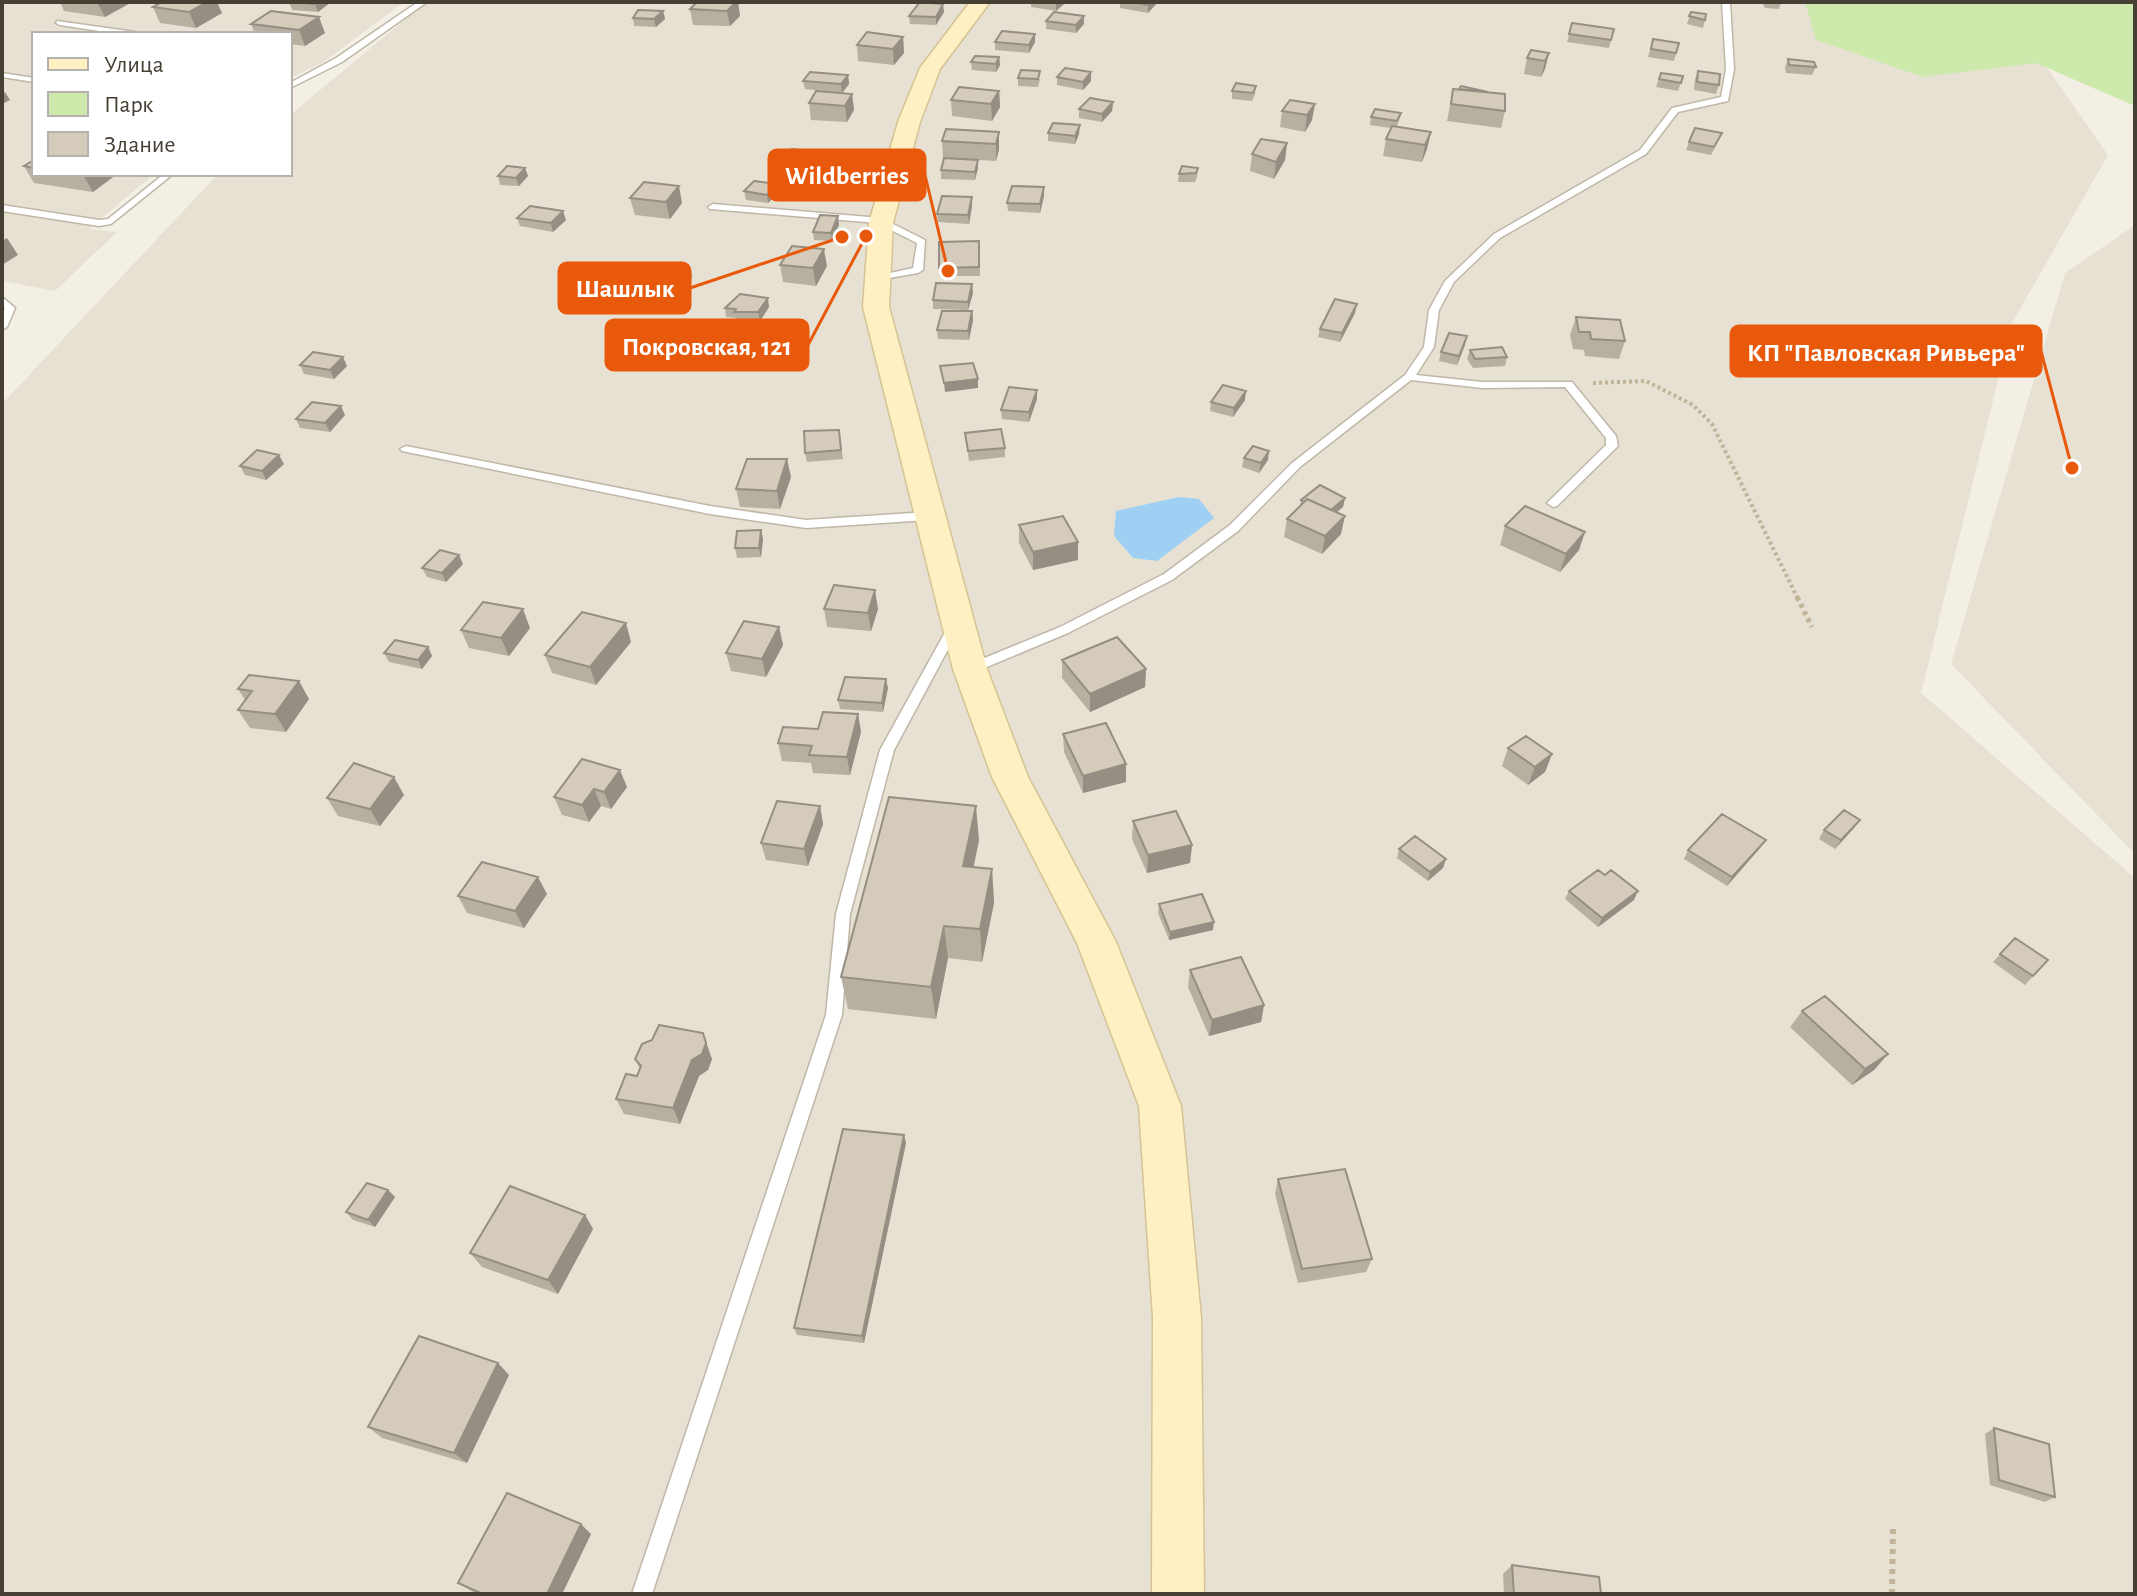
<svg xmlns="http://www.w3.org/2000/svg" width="2137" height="1596" font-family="'Alegreya Sans',sans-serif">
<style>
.residential{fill:#e7e1d3}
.green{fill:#cee9ac}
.water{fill:#9fd0f3}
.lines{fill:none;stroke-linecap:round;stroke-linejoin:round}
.service-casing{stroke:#bfb7a7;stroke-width:3}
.secondary-casing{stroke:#d5c393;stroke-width:3}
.path-far2{stroke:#c1b398;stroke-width:4;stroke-dasharray:3 3;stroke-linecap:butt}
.path-far1{stroke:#c1b398;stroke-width:5;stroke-dasharray:4 4;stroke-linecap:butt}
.path{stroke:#c1b398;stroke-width:6;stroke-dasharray:5 5;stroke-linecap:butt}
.service{fill:#fff;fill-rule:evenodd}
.secondary{fill:#fff0c3;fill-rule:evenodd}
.wall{fill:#b7afa0}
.shaded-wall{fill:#958e82}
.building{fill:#d5cbba;stroke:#958e82;stroke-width:2}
.leader{fill:none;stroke:#e8590c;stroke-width:3}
.callout-dot{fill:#e8590c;stroke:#fff;stroke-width:3}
.callout{fill:#e8590c;stroke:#e8590c;stroke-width:3}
.callout-label{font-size:26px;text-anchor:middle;font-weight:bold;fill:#fff}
</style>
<rect width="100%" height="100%" fill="#f3efe5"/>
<path class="residential" d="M2,2H404L322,63L290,78V34H34V174H154L89,229L117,232L55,291L2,281Z
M426,2H2001L2108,155L2012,323L1921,693L2135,878V1594H2V404L218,174H290V115Z
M2135,225V854L1951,664L2065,273Z"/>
<path class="green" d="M1805,2H2135V106L2036,63L1923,77L1816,40Z"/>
<path class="water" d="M1179,497L1199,499L1214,518L1157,561L1133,558L1114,536L1116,511Z"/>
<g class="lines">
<defs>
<path id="service" d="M418,2H427L342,62L290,88V83L336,58Z
M1722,2H1730L1734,69L1728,101L1678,112L1646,154L1500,238L1454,282L1439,310L1434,347L1416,375L1482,382H1572L1616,436L1618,446L1557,506L1553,507L1547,503L1606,445V438L1565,387L1482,388L1411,380L1300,467L1238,531L1172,580L1068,633L975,672H965L964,669L965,666L1060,627L1164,574L1230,525L1292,463L1405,375L1424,347L1429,310L1445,281L1494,234L1640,150L1672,108L1721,97L1726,69Z
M57,21L135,32L139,34H119L60,25L56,23Z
M2,73L34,78V82L2,77Z
M164,174H173L111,224L99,226L2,211V205L99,220L108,219Z
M713,204L881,218L925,240L923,270L918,273L872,281V277L913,268L917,243L877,223L710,209L708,207Z
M2,297L15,308L7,327L2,330V315L5,308L2,306Z
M406,446L710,506L806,520L928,512L934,516L928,520L806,528L710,514L402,451L400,449Z
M954,623L960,627L894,750L850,914L842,1015L652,1594H632L826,1015L836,914L880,750L948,627Z"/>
<path id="secondary" d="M970,2H990L940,69L920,122L893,223L889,307L987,669L1028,777L1116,942L1181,1106L1201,1318L1204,1594H1152L1153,1318L1139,1106L1077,943L992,777L953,669L863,307L869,223L898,122L920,68Z"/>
</defs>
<use href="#service" class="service-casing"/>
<use href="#secondary" class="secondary-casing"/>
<path class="path-far2" d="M1593,383L1646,381L1693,405L1712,424L1798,599"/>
<path class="path-far1" d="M1797,597L1812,627"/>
<path class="path" d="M1892,1594L1893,1528"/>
<use href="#service" class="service"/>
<use href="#secondary" class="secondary"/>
</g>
<path class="wall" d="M60,2H132L105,17L64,11Z
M289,2H331L318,12L292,10Z
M738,2L740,16L730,26L693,25L690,9Z
M1031,2H1064V4L1056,11L1031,7Z
M1120,2H1158L1148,13L1120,8Z
M1762,2H1781L1779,9L1765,8Z
M153,7L222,13L196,28L160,23Z
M663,11L665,19L656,27L634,26L633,18Z
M944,12L936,25L910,24L909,16Z
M1691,12L1705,20L1703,28L1687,24Z
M1084,16V24L1076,33L1046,29V21Z
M1572,23L1614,29L1609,48L1567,42Z
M251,24L325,33L305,46L290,44V34H255Z
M1035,34V42L1029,53L995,50V42Z
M903,37L904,53L894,65L858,61L857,45Z
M1653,39L1679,43L1674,61L1648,57Z
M1549,53L1545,69L1541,77L1524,74L1527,58Z
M999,57L1000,65L996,72L972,70L971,62Z
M1788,59L1816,67L1812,75L1786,73L1785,68Z
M1698,71L1719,85L1716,94L1694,90L1695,79Z
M1091,72V81L1083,90L1057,85V77Z
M1661,73L1683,76L1678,91L1656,87Z
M848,75L849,84L842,93L805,89L803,81Z
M1018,78L1040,79L1038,87L1018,86Z
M1256,86L1255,94L1252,101L1232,99V91Z
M1453,89L1505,111L1501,128L1447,121Z
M999,91L1000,107L992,121L952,116L951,100Z
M852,94L854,110L847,122L811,120L809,103Z
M1290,100L1312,120L1305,132L1280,127L1282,111Z
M1113,102L1112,111L1102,122L1079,118V109Z
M1401,113L1397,127L1431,132L1427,149L1422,162L1383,156L1386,139L1391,128L1370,125L1371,117Z
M999,132V149L996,161L978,160V168L975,180L941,179V170L944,158H943L942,141Z
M1048,133L1079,134L1075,144L1048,141Z
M1722,133L1711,155L1686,150L1689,142Z
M1287,143L1285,160L1274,179L1250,171L1252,154Z
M824,153L825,161L816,172L785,169L784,160Z
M34,160V174H117L93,192L34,183L24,166Z
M525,168L528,176L519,186L500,185L498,176Z
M1198,168L1197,177L1195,182H1178L1179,174Z
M1044,187V196L1040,213L1008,211L1007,203Z
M841,190L836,201L816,200L815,191Z
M744,191L778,193L768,203L746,200Z
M630,198L682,203L670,219L635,215Z
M972,206L969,224L938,222L937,214Z
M517,218L566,220L553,232L520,226Z
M839,225L832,241L814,240L813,232Z
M979,241L980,276H939V268Z
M780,265L827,266L816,286L783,282Z
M690,268L692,277L681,291L661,288L659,279Z
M973,293L968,310L933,309V300Z
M769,307L760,321H736V318L726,317L725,308Z
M972,311L973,320L969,340L938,339L937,330Z
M1355,313L1340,342L1318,337L1320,329Z
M1576,317L1625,341L1619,359L1585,356L1584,350L1573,349L1570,335Z
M731,334L766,357L757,369L724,367L720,349Z
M1465,345L1457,365L1439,361L1441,352Z
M1470,350L1507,357L1505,366L1473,368L1467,359Z
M300,365L347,366L334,379L304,374Z
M1037,399L1029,422L1002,419L1001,410Z
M1245,400L1233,417L1210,411L1211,402Z
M345,415L330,432L300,428L296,419Z
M839,430L843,459L807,462L805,453Z
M965,433L1005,448V457L969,461Z
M1244,458L1268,460L1259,473L1242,467Z
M284,464L266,480L245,475L240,466Z
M791,477L780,509L740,507L736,489Z
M1345,498L1343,507L1337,512L1341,534L1322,554L1284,537L1287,519L1300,506L1301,500Z
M1019,525L1078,542V560L1033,570L1019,543Z
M1505,526L1579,550L1560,572L1500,545Z
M761,530L763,539L761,557L737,558L735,548Z
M463,564L446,582L427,577L422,568Z
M824,609H878L871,631L827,627Z
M779,627L783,645L766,677L731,671L726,653Z
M530,628L509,656L469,648L461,630Z
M631,642L596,685L552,673L545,655Z
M428,647L432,656L422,669L389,662L384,653Z
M1062,660L1146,669L1145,687L1090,712L1062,678Z
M888,688L883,712L840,709L838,700Z
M238,689L309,699L286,732L250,728L238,710L245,700Z
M858,714L861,732L850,775L813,773L811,763L782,761L778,743Z
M1063,734L1126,764V782L1083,793L1064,752Z
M1508,748L1552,754L1545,772L1528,785L1502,766Z
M582,759L627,787L611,809L601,806L589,822L562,815L554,797Z
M404,795L380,826L338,816L327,798Z
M820,806L823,824L808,866L766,860L761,843Z
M1133,821L1192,845L1190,863L1147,873L1132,839Z
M1854,828L1835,849L1819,839L1824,830Z
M979,840L973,867L992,869L994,903L982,962L948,958L936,1019L848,1009L841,977Z
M1766,840L1760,848L1727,886L1684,859L1688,850Z
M1399,849L1443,868L1428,881L1397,858Z
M1569,891L1634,900L1598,927L1565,899Z
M547,894L524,928L467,913L458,896Z
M1159,904L1213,930L1169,940L1158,913Z
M2015,938L2048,960L2025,985L1993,962Z
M1190,970L1264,1005L1261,1022L1209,1036L1188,987Z
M1802,1011L1888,1054L1874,1070L1852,1085L1790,1027Z
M635,1059H712L708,1070L699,1076L680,1124L624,1114L616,1099L637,1076L640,1069Z
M906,1143L864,1343L797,1335L794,1328Z
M1278,1179L1372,1259L1366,1272L1298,1283L1275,1194Z
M388,1190L395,1197L375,1227L353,1220L346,1212Z
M585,1215L593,1229L558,1294L482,1267L470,1253Z
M509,1375L467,1463L382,1438L368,1427Z
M1994,1428L2055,1497L2045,1502L1990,1485L1985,1434Z
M591,1534L562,1594H476L458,1583Z
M1512,1565L1601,1594H1504L1503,1574Z"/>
<path class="shaded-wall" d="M97,2H132L105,17Z
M207,2H217L222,13L196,28L189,12Z
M317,2H331L318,12L315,4Z
M736,2H738L740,16L730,26L727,11Z
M1058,2H1064V4L1056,11V3Z
M1151,2H1158L1157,3L1148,13V5Z
M943,4L944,12L936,25V17Z
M663,11L665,19L656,27L654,19Z
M1084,16V24L1076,33V25Z
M319,17L325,33L305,46L299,30Z
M1035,34V42L1029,53V45Z
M903,37L904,53L894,65L893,49Z
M1549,53L1545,69L1541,77L1545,61Z
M999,57L1000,65L996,72V64Z
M1091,72V81L1083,90V82Z
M848,75L849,84L842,93L841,84Z
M999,91L1000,107L992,121L991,104Z
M5,92L10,100L2,104V94Z
M852,94L854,110L847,122L845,106Z
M1113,102L1112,111L1102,122V114Z
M1315,104L1312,120L1305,132L1307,115Z
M1080,125L1079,134L1075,144V136Z
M999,132V149L996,161V144Z
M1431,132L1427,149L1422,162L1425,145Z
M1287,143L1285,160L1274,179L1276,162Z
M824,153L825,161L816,172L815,164Z
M978,160V168L975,180V172Z
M525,168L528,176L519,186L516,178Z
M84,174H117L93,192L83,175Z
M840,181L841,190L836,201L835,192Z
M776,184L778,193L768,203L767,195Z
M679,186L682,203L670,219L666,202Z
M1044,187V196L1040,213V204Z
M972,197V206L969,224L968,215Z
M563,211L566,220L553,232L551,223Z
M838,216L839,225L832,241L831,233Z
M7,238L18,255L2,265V241Z
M824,249L827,266L816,286L813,268Z
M690,268L692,277L681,291L679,282Z
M972,284L973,293L968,310V302Z
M768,298L769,307L760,321L758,312Z
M1357,304L1355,313L1340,342L1342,333Z
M972,311L973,320L969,340L968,331Z
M1467,336L1465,345L1457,365L1459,356Z
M763,339L766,357L757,369L754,352Z
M343,357L347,366L334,379L330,370Z
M978,379V388L945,392L944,383Z
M1037,390V399L1029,422V412Z
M1246,391L1245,400L1233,417L1234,408Z
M341,406L345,415L330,432L325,423Z
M1269,451L1268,460L1259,473L1261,463Z
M279,455L284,464L266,480L262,471Z
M787,459L791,477L780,509L777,491Z
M1345,498L1343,507L1325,522L1326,513Z
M1345,516L1341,534L1322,554L1325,536Z
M761,530L763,539L761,557L759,548Z
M1585,532L1579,550L1560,572L1566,554Z
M1078,542V560L1033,570V552Z
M459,555L463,564L446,582L442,573Z
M875,590L878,609L871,631L868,613Z
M523,609L530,628L509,656L501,638Z
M626,623L631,642L596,685L590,667Z
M779,627L783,645L766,677L762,659Z
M428,647L432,656L422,669L418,660Z
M1146,669L1145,687L1090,712V694Z
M886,679L888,688L883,712L882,703Z
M299,681L309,699L286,732L275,714Z
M858,714L861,732L850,775L847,757Z
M1552,754L1545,772L1528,785L1535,767Z
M1126,764V782L1083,793V776Z
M620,770L627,787L611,809L604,792Z
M394,777L404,795L380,826L370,809Z
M594,789L601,806L589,822L582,805Z
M820,806L823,824L808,866L804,849Z
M976,806L979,840L967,900L963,866Z
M1860,820L1854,828L1835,849L1841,840Z
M1766,840L1760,848L1727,886L1732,877Z
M1192,845L1190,863L1147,873L1148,855Z
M1446,859L1443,868L1428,881L1430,872Z
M992,869L994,903L982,962L980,929Z
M538,877L547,894L524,928L515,911Z
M1638,891L1634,900L1598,927L1602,918Z
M1214,922L1213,930L1169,940L1170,932Z
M944,926L948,958L936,1019L931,987Z
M1264,1005L1261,1022L1209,1036L1212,1020Z
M703,1033L712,1059L708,1070L699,1076L680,1124L673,1108Z
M1888,1054L1874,1070L1852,1085L1865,1069Z
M904,1135L906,1143L864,1343L862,1336Z
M388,1190L395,1197L375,1227L368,1220Z
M585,1215L593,1229L558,1294L548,1280Z
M498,1363L509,1375L467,1463L454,1453Z
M581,1524L591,1534L562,1594H547Z"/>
<path class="building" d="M162,2H207L189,12L153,7Z
M289,2H317L315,4Z
M697,2H736L727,11L690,9Z
M920,2H921L943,4L936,17L909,16Z
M1132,2H1151L1148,5Z
M638,10L663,11L654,19L633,18Z
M271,11L319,17L299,30L251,24Z
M1054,12L1084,16L1076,25L1046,21Z
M1691,12L1706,14L1705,20L1689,16Z
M1572,23L1614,29L1611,40L1569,34Z
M1002,31L1035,34L1029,45L995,42Z
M71,32L95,34H68Z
M867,32L903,37L893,49L857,45Z
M1653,39L1679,43L1676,53L1651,49Z
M1531,50L1549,53L1545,61L1527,58Z
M975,56L999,57L996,64L971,62Z
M1788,59L1814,62L1816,67L1789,65Z
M1065,68L1091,72L1083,82L1057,77Z
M1021,70L1040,71L1038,79L1018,78Z
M1698,71L1720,74L1719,85L1697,82Z
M810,72L848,75L841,84L803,81Z
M1661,73L1683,76L1681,83L1659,79Z
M1236,83L1256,86L1253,93L1232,91Z
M1461,86L1488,92L1459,89Z
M959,87L999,91L991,104L951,100Z
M1453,89L1505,94V111L1451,104Z
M816,91L852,94L845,106L809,103Z
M1090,98L1113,102L1102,114L1079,109Z
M1290,100L1315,104L1307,115L1282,111Z
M1375,109L1401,113L1397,121L1371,117Z
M1053,123L1080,125L1075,136L1048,133Z
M1392,126L1431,132L1425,145L1386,139Z
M1695,128L1722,133L1714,147L1689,142Z
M946,129L999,132L996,144L942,141Z
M1261,139L1287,143L1276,162L1252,154Z
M792,149L824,153L815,164L784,160Z
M944,158L978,160L975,172L941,170Z
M34,160V168L24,166Z
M507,166L525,168L516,178L498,176Z
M1182,166L1198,168L1196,173L1179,174Z
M754,181L776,184L767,195L744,191Z
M644,182L679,186L666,202L630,198Z
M1012,186L1044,187L1040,204L1007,203Z
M942,196L972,197L968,215L937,214Z
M530,206L563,211L551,223L517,218Z
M820,215L838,216L831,233L813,232Z
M979,241V267L939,268V242Z
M792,246L824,249L813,268L780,265Z
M936,283L972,284L968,302L933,300Z
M740,294L768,298L758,312H734L736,309L725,308Z
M1335,299L1357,304L1342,333L1320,329Z
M942,311H972L968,331L937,330Z
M1576,317L1620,320L1625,341L1591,339L1590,332H1579Z
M1449,333L1467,336L1459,356L1441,352Z
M1502,347L1507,357L1475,359L1470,350Z
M313,352L343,357L330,370L300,365Z
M973,363L978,379L944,383L940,366Z
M1223,385L1246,391L1234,408L1211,402Z
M1009,387L1037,390L1029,412L1001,410Z
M312,402L341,406L325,423L296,419Z
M1001,429L1005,448L968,451L965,433Z
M839,430L841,450L805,453L804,431Z
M1253,446L1269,451L1261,463L1244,458Z
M257,450L279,455L262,471L240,466Z
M747,459H787L777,491L736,489Z
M1320,485L1345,498L1331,510L1307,499L1304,502L1301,500Z
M1307,499L1345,516L1325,536L1287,519Z
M1525,506L1585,532L1566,554L1505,526Z
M1063,516L1078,542L1033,552L1019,525Z
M761,530L759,548H735L737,531Z
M440,550L459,555L442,573L422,568Z
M834,585L875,590L868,613L824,609Z
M483,602L523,609L501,638L461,630Z
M582,612L626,623L590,667L545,655Z
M744,621L779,627L762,659L726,653Z
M1117,637L1146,669L1090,694L1062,660Z
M395,640L428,647L418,660L384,653Z
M249,675L299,681L275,714L238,710L252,691L238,689Z
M845,677L886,679L882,703L838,700Z
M823,712L858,714L847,757L809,755L812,746L778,743L783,727L818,729Z
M1106,723L1126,764L1083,776L1063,734Z
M1526,736L1552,754L1535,767L1508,748Z
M582,759L620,770L604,792L594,789L582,805L554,797Z
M354,763L394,777L370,809L327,798Z
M889,797L976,806L963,866L992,869L980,929L944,926L931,987L841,977Z
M777,801L820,806L804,849L761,843Z
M1844,810L1860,820L1841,840L1824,830Z
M1176,811L1192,845L1148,855L1133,821Z
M1722,814L1766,840L1732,877L1688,850Z
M1415,836L1446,859L1430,872L1399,849Z
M482,862L538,877L515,911L458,896Z
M1598,870L1605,875L1611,870L1638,891L1602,918L1569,891Z
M1202,894L1214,922L1170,932L1159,904Z
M2015,938L2048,960L2033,976L2000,954Z
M1241,957L1264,1005L1212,1020L1190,970Z
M1825,996L1888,1054L1865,1069L1802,1011Z
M659,1025L703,1033L706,1043L702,1054L692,1060L673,1108L616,1099L626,1074L637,1076L641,1066L635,1059L642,1044L652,1040Z
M843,1129L904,1135L862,1336L794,1328Z
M1345,1169L1372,1259L1302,1269L1278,1179Z
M367,1183L388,1190L368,1220L346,1212Z
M510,1186L585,1215L548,1280L470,1253Z
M419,1336L498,1363L454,1453L368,1427Z
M1994,1428L2049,1444L2055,1497L1999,1480Z
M507,1493L581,1524L547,1594H483L458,1583Z
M1512,1565L1599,1577L1601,1594H1514Z"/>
<path class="leader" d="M948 271L925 175M842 237L690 288M866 236L808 345M2072 468L2041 351"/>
<g class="callout-dot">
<circle cx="948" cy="271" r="8"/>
<circle cx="842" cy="237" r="8"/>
<circle cx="866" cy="236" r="8"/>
<circle cx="2072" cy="468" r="8"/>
</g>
<g class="callout">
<rect x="769" y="150" width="156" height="50" rx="8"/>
<rect x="559" y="263" width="131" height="50" rx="8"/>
<rect x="606" y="320" width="202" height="50" rx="8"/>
<rect x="1731" y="326" width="310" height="50" rx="8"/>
</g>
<g class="callout-label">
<text x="847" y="184">Wildberries</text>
<text x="625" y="297">Шашлык</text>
<text x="707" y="355">Покровская, 121</text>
<text x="1886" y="361">КП "Павловская Ривьера"</text>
</g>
<rect width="2137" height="1596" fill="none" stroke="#463f34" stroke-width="8"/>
<rect x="32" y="32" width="260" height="144" fill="#ffffff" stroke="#b5b2ae" stroke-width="2"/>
<rect x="48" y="58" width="40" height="12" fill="#fff0c3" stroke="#b5b2ae" stroke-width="2"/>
<text x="104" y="72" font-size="24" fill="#463f34">Улица</text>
<rect x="48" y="92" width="40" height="24" fill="#cee9ac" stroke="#b5b2ae" stroke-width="2"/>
<text x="104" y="112" font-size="24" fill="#463f34">Парк</text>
<rect x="48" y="132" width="40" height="24" fill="#d5cbba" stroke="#b5b2ae" stroke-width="2"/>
<text x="104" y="152" font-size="24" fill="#463f34">Здание</text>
</svg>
